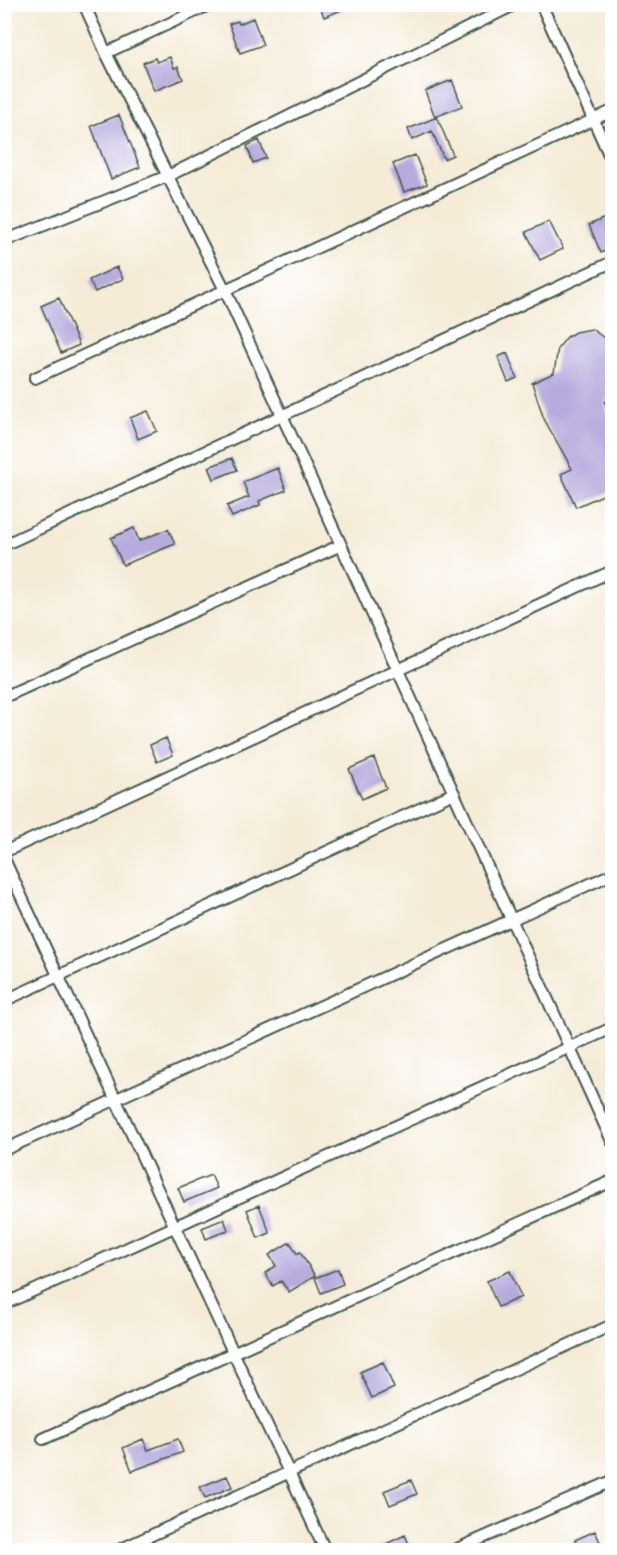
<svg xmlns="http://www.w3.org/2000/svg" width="617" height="1555" font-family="'Balsamiq Sans',sans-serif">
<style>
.building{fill:#b7abde}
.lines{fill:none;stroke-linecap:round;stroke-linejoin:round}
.street-casing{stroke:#3f574c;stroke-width:14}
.street{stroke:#fff;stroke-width:10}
</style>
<rect width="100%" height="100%" fill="#fff"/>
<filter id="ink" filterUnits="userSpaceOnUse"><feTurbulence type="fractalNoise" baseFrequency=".0167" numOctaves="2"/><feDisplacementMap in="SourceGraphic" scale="12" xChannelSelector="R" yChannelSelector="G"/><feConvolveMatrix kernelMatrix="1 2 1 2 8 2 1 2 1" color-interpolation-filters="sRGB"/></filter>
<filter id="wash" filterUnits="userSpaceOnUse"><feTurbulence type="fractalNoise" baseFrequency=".008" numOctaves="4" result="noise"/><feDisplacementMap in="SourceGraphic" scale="24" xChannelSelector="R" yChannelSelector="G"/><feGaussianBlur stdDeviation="1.35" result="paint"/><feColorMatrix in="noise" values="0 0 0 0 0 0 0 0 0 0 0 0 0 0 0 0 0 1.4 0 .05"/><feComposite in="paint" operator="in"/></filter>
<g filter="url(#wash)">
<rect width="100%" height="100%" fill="#f5ebd7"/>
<g id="blocks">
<path class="building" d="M319,4H354V5L324,17Z
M253,18L263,45L240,53L229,24L238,21L239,24Z
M170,57L174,68L178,67L183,79L154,91L143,63L155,58L157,62Z
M452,80L462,106L435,117L425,91Z
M119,115L140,167L111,179L91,126Z
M437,117L453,155L444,159L432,131L412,140L408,129Z
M259,140L266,158L253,163L247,146Z
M415,155L427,184L404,192L393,164Z
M612,215V248L601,253L589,225Z
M549,221L563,249L540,260L526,232Z
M117,267L123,279L95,292L89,280Z
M59,298L79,345L61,353L41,306Z
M592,329L612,344V396L605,402L612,430V491L576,507L561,474L572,469L544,419L532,383L554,373L558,348L567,337L575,332Z
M507,353L517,378L508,382L498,357Z
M148,411L157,431L138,439L130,418Z
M232,458L237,470L214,479L209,467Z
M278,468L286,490L259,501L260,505L232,517L227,506L249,497L243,482Z
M134,528L139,541L168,529L175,544L123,565L111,538Z
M166,738L173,755L157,762L150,745Z
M374,758L386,788L362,799L349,769Z
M211,1175L217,1188L184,1202L178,1188Z
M259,1205L270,1233L258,1238L247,1210Z
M224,1219L228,1230L206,1239L202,1228Z
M290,1242L297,1254L300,1252L315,1276L289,1292L281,1281L273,1286L265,1273L276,1266L269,1255Z
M338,1269L343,1284L321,1293L315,1278Z
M510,1271L521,1297L498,1307L487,1281Z
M383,1362L394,1388L372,1398L360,1372Z
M143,1439L148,1450L178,1439L183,1452L132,1471L123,1448Z
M227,1476L232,1487L205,1498L200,1487Z
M411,1480L417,1494L390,1505L384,1491Z
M595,1531L604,1551H579L575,1540Z
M405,1535L412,1551H371Z"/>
</g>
</g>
<g filter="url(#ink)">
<use href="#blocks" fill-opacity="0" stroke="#3f574c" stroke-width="1.5"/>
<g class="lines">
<defs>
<path id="street" d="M84,4L106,53L225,290L612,1141
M541,4L612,161
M106,53L211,4
M4,241L168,176L516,4
M35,378L612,111
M4,545L612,262
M4,697L341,545
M4,852L612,571
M4,859L325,1550
M4,1001L454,793
M4,1150L612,874
M11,1301L612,1028
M43,1439L612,1181
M119,1550L612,1325
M455,1550L612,1481"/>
</defs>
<use href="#street" class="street-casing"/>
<use href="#street" class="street"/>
</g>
</g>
<rect width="617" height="1555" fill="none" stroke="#fff" stroke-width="24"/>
</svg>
